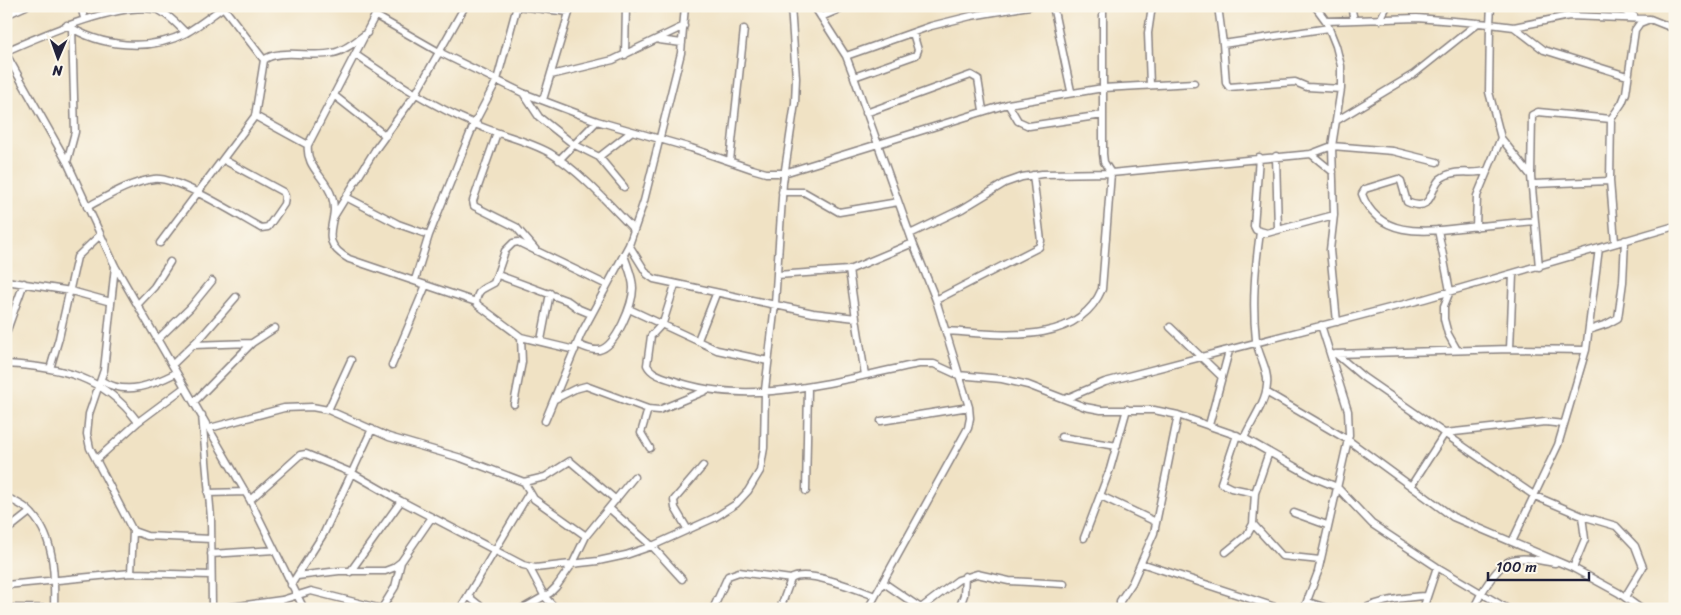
<svg xmlns="http://www.w3.org/2000/svg" width="1681" height="615" font-family="Sriracha,sans-serif">
<style>
.lines{fill:none;stroke-linecap:round;stroke-linejoin:round}
.minor-casing{stroke:#898280;stroke-width:9}
.minor{stroke:#fff;stroke-width:6}
</style>
<rect width="100%" height="100%" fill="#fbf7ec"/>
<filter id="ink" filterUnits="userSpaceOnUse"><feTurbulence type="fractalNoise" baseFrequency=".02" numOctaves="2"/><feDisplacementMap in="SourceGraphic" scale="10" xChannelSelector="R" yChannelSelector="G"/><feConvolveMatrix kernelMatrix="1 2 1 2 8 2 1 2 1" color-interpolation-filters="sRGB"/></filter>
<filter id="wash" filterUnits="userSpaceOnUse"><feTurbulence type="fractalNoise" baseFrequency=".0096" numOctaves="4" result="noise"/><feDisplacementMap in="SourceGraphic" scale="20" xChannelSelector="R" yChannelSelector="G"/><feGaussianBlur stdDeviation="1.12" result="paint"/><feColorMatrix in="noise" values="0 0 0 0 0 0 0 0 0 0 0 0 0 0 0 0 0 1.4 0 .05"/><feComposite in="paint" operator="in"/></filter>
<g filter="url(#wash)">
<rect width="100%" height="100%" fill="#f0e2c4"/>
</g>
<g filter="url(#ink)">
<g class="lines">
<defs>
<path id="minor" d="M81,6L84,18
M380,6L308,145C305,167 326,177 332,197C341,223 314,239 349,259L476,302
M517,6L569,12
M814,6L846,56L854,77L913,243L936,300L969,407L970,418L968,428L868,609
M1053,6L1071,91
M1218,6L1223,44L1226,83L1229,87L1295,82L1307,87L1341,89
M1315,6L1326,21L1336,46L1341,66V89L1332,146L1334,215L1330,250L1337,322
M1351,6L1354,20
M1491,6L1490,24L1514,27L1569,16L1649,19
M1615,6L1634,16
M223,7L264,60
M626,8L643,6
M6,15L26,6
M376,16L439,52L523,93L597,121L691,148L752,169L766,173H784L1008,104L1103,88L1194,83
M821,17L847,6
M1380,20L1387,6
M1326,21L1417,18L1490,24L1489,92L1501,138L1531,176L1539,267
M67,25C100,47 150,52 186,33C200,25 212,15 225,6
M1514,27L1544,50L1627,76
M659,40L682,43
M1223,44L1329,28
M6,51C43,35 121,0 159,10C170,16 178,25 186,33
M6,54L67,162L115,266L250,500L304,609
M356,55C394,81 432,106 475,124C499,135 527,140 550,153C582,173 608,203 634,230
M625,55L626,6
M846,56L931,26L971,16L1029,6
M551,75L613,60L684,26
M854,77L916,55L918,50L913,33
M1150,85L1148,33L1152,6
M523,93L539,117L573,144L599,157L624,187
M335,96L386,136
M543,100L571,6
M1008,104L1018,121L1029,126L1103,115
M866,113L971,75L978,79L983,110
M1336,121L1414,74L1478,23
M497,133L473,201L474,206L516,227L535,249
M308,145L255,116L264,60C278,48 313,58 333,53C345,51 357,40 367,33
M1311,154L1333,172
M1276,156L1278,230
M599,157L631,132
M1259,157L1254,226L1256,230L1267,233L1334,215
M559,160L597,121
M730,161L744,29
M67,162L75,132L72,28
M1486,171C1470,175 1454,168 1440,179C1430,187 1434,214 1407,202L1401,181L1398,179L1365,189L1362,194C1379,241 1430,231 1469,227C1491,225 1513,223 1535,221
M1531,176L1532,115L1538,112L1611,119
M1534,184L1610,181
M782,192H804L839,212L898,202
M346,197L398,224L429,235
M87,207C108,196 130,182 154,179C177,176 239,216 261,228L268,227L284,204L285,196L283,192L224,160
M333,218L375,150L415,95L465,6
M1476,227L1477,196L1501,138
M1438,230L1450,291L1444,306V319L1448,334L1457,350
M910,234L962,209L1005,183L1022,177L1042,174L1111,173L1311,154L1332,146L1393,151L1437,162
M1615,242L1610,181L1611,119L1622,103L1626,93L1635,30L1640,23L1650,19L1675,29
M160,243L255,116
M629,245L647,274L654,279L813,313L856,318L865,375
M115,266L104,370L89,414L87,434L90,448L133,531L147,536L211,539
M498,275L568,301L579,309L591,314
M777,275L849,270
M415,280L429,235L474,124L497,80L517,6
M6,281L71,291L111,302
M675,285L663,323L651,336L647,365C651,374 663,377 672,380C751,409 840,379 919,364H934L958,375L1002,379L1028,385L1085,407L1101,410H1154L1178,415L1244,438L1313,477L1337,487L1372,524L1437,567L1508,609
M936,300L1039,247L1041,241L1033,175
M138,304L154,287L170,262
M629,309L717,350L768,361
M856,318L849,270L913,243
M1170,327L1222,377
M1589,330L1607,324L1618,318L1623,282L1625,240
M946,331C997,334 1077,348 1102,289L1111,173L1104,162L1103,154V6
M6,333L24,283
M157,340L190,308L212,281
M541,340L550,293
M698,340L716,294
M577,344C584,347 591,351 599,350C616,347 633,304 633,288C633,277 627,265 624,255
M193,345L252,343
M1510,349L1513,274
M575,350L521,337L478,305L476,302C478,288 484,289 494,283L505,251L513,243L518,242L607,285
M1335,354L1510,349L1586,350
M1336,354L1363,377L1535,496L1582,516L1616,526L1635,546L1643,567L1625,597
M6,364C60,367 104,376 138,422
M172,365L204,334L236,297
M392,365L426,285
M50,369L59,338L77,257L100,235
M102,381C127,396 152,385 176,373
M1266,392L1348,440L1453,517L1573,568L1619,593L1641,609
M555,399L575,389L586,386L648,409L659,410L705,391
M1065,399L1105,382L1424,299L1675,226
M194,402L252,343L275,328
M514,404L522,362L521,337
M648,409L641,433L650,448
M328,410L351,360
M202,415L211,518L212,609
M545,421L581,334L629,245L644,201L681,53L685,6
M881,421L969,407
M1209,425L1229,351
M210,428L284,408L312,407L328,410L389,437L461,458L524,482L545,477L570,461L616,500
M1237,435L1221,483L1231,488L1255,493
M1061,437L1117,446
M1244,438C1251,422 1266,402 1267,385C1269,370 1258,355 1256,340C1252,303 1255,269 1260,232
M96,460L138,422L185,387
M524,482L534,499L586,536
M1411,486L1445,433L1545,422L1564,424
M806,491L808,388
M208,493L246,492
M1101,496L1156,522
M6,497C13,501 21,504 27,509C55,534 55,573 54,608
M250,500L300,455L306,454L352,473L401,501L523,565L535,568L598,561L626,555L652,546L714,518L736,504L748,491L760,471L764,448L765,390L775,304L783,183L795,103L796,78L791,6
M610,509L652,546L682,579
M1294,513L1327,525
M1253,524L1282,556L1320,560
M688,530L675,508L674,500L703,466
M6,531L30,512
M1084,538L1110,469L1127,409
M1512,542L1558,445L1586,350L1599,248
M1226,552L1247,535L1253,524L1255,493L1269,452
M211,554L274,550
M1141,563L1281,609
M529,567L545,597L556,609
M1573,568L1585,539L1582,516
M350,572L401,501
M131,573L133,531
M297,576L339,571H385L393,568L401,562L432,517
M884,583L922,609
M6,585L131,573L211,575
M291,585L324,533L372,429
M469,597L484,609
M1308,602L1330,609
M6,608L90,609
M382,608L395,587L401,562
M921,608L958,580L977,574L1009,581L1064,584
M216,609L282,600L311,591L382,609
M460,609L529,493
M522,609L550,593L556,587L573,563L586,536L634,477
M713,609L728,576L739,572L791,579C806,568 859,590 875,596
M780,609L791,579
M959,609L964,595L965,576
M1120,609V601L1132,583L1154,533L1178,415
M1304,609L1318,572L1349,435L1348,411L1321,325
M1363,609C1383,600 1405,597 1427,596
M1423,609L1437,567
M1474,609C1479,595 1498,564 1512,560C1525,556 1541,561 1555,563"/>
</defs>
<use href="#minor" class="minor-casing"/>
<use href="#minor" class="minor"/>
</g>
</g>
<rect width="1681" height="615" fill="none" stroke="#fbf7ec" stroke-width="25"/>
<g transform="translate(58 58) rotate(182)" stroke="#fbf7ec" stroke-width="4" paint-order="stroke">
<path d="M0-4L9 19L0 12L-9 19Z" fill="#22223b"/>
<text y="-8" font-size="14" font-weight="bold" text-anchor="middle" fill="#22223b">N</text>
</g>
<path d="M1488 572v8h101v-8" fill="none" stroke="#22223b" stroke-width="2.5"/>
<text x="1496" y="572" font-size="15" fill="#22223b" stroke="#fbf7ec" stroke-width="4" paint-order="stroke">100 m</text>
</svg>
